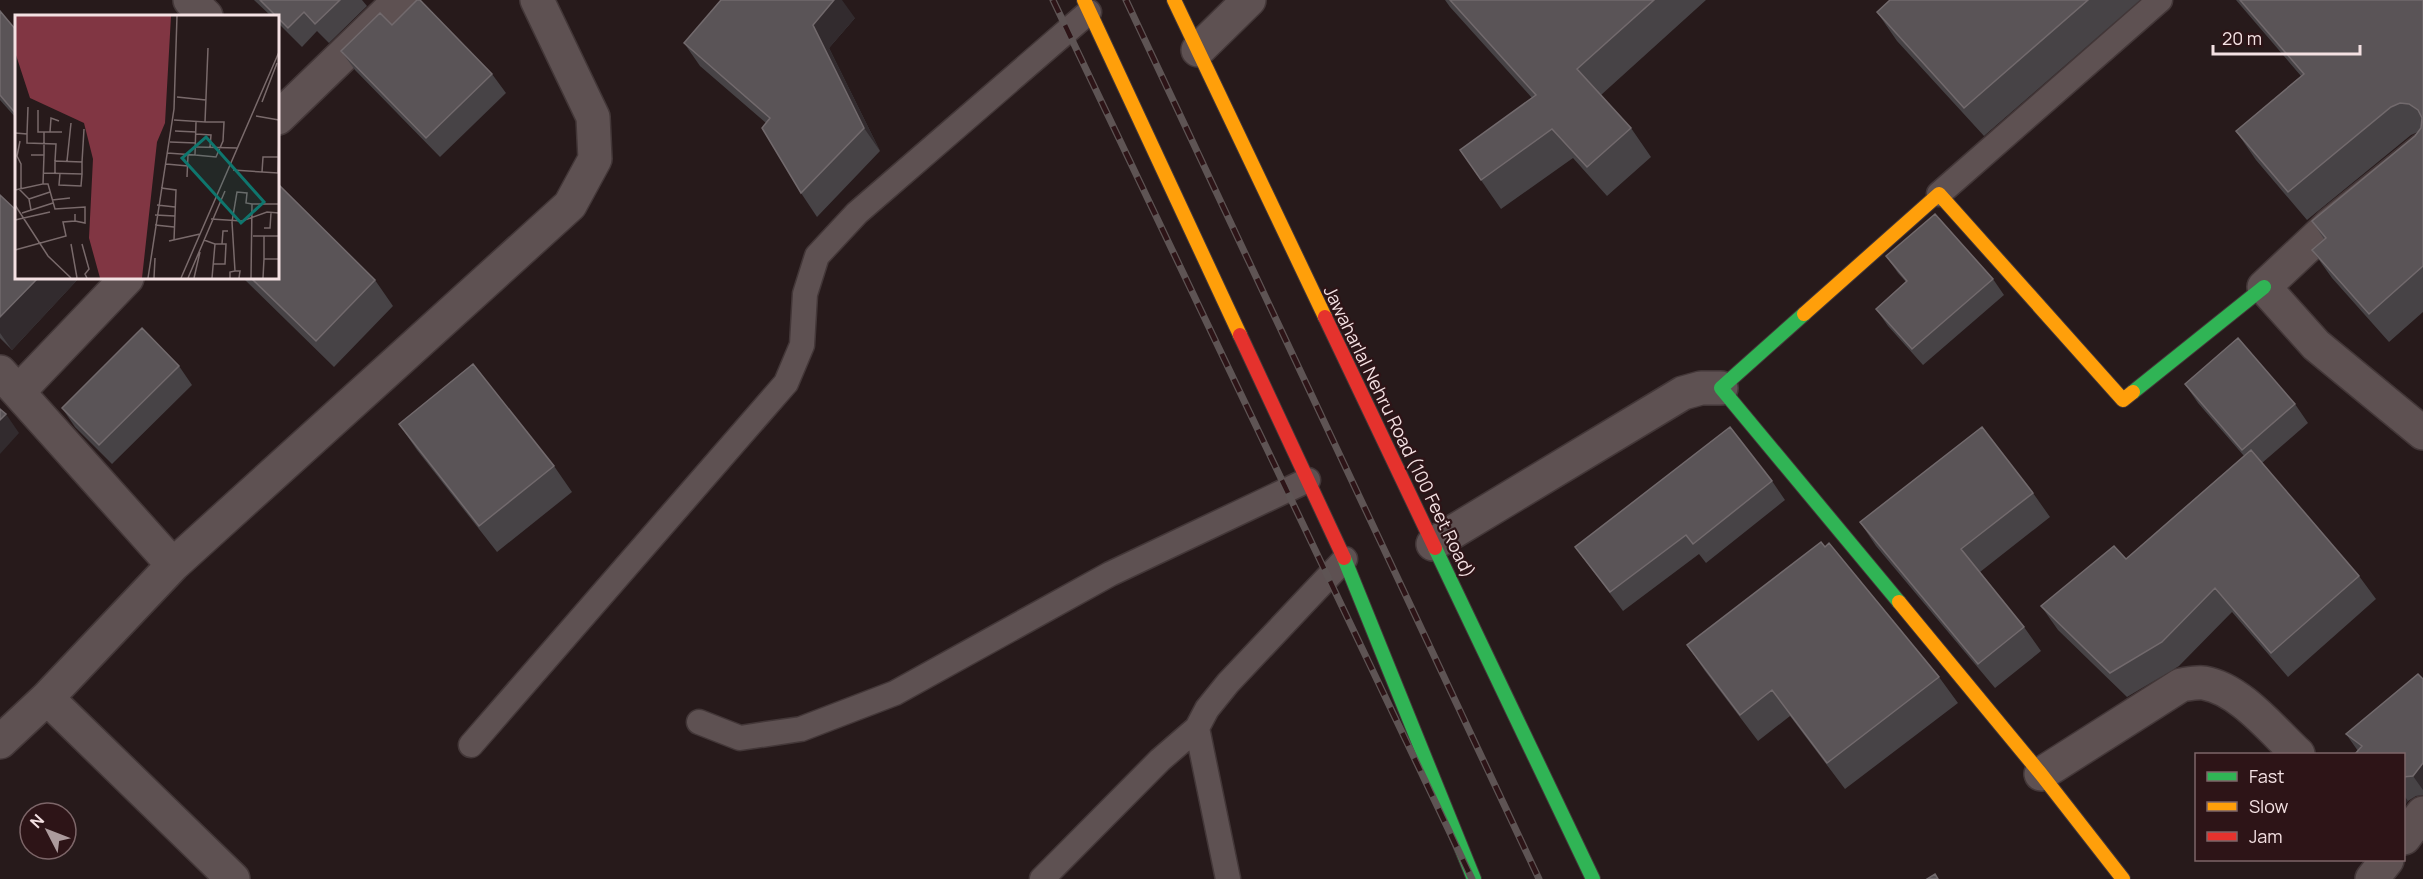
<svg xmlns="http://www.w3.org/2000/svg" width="2423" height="879" font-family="Manrope,sans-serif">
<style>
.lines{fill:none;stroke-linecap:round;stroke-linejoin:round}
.lane-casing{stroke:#433738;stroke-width:27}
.street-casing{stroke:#433738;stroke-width:36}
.fast-casing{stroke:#433738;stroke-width:16}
.slow-casing{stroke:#433738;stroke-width:16}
.jam-casing{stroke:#433738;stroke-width:16}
.lane{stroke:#5e5152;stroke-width:24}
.street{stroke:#5e5152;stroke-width:33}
.fast{stroke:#30b455;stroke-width:14}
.slow{stroke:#ff9f0a;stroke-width:14}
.jam{stroke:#e5322d;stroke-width:14}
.rail-casing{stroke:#5e5454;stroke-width:7}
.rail{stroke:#2d1417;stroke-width:4.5;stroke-dasharray:14;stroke-linecap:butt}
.wall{fill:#474346}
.shaded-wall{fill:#322b2e}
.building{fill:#5a5457;stroke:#726a6d;stroke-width:1.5}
.labels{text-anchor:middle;stroke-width:4.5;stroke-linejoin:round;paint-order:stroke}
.street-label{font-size:18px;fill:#f4e1e3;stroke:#2d1417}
.inset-road{fill:none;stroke:#796a6b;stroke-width:1.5}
.view{fill:#0f766e;fill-opacity:0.15;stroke:#0f766e;stroke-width:3}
.inset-edge{fill:none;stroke:#f4e1e3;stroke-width:3}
</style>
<rect width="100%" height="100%" fill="#271a1b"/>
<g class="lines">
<defs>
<path id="lane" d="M1939,194L2160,0
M699,722L740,738L801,729L895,693L1110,574L1308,480
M1197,728L1228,879
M471,745L786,383L802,345L805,294L817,256L857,213L1089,12
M1042,879L1160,760L1197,728L1207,709L1228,683L1345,559"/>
<path id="street" d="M190,0L206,16
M1198,50L1249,0
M278,118L400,0
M2423,150L2330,225L2264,287L2316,345L2423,433
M0,372L173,565L47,698L0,742
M19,391L127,278
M1433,544L1683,393L1701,388H1721
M173,565L570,205L595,159L593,117L537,0
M47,698L233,879
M2041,774L2181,685C2188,684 2197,682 2204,683C2240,689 2273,731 2298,754
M2404,838L2423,813
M2372,879L2387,860"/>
<path id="fast" d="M1804,314L1721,388L1899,602
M2133,392L2264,287
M1435,548L1593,879
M1344,558L1474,879"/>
<path id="slow" d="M1084,0L1240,335
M1174,0L1325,317
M1804,314L1939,194L2123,400L2133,392
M1899,602L2041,774L2123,879"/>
<path id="jam" d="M1325,317L1435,548
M1240,335L1344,558"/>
</defs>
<use href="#lane" class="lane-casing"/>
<use href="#street" class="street-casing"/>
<use href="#fast" class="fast-casing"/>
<use href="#slow" class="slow-casing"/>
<use href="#jam" class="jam-casing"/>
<use href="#lane" class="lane"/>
<use href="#street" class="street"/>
<use href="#fast" class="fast"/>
<use href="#slow" class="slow"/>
<use href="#jam" class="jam"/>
<defs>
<path id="rail" d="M1053,0L1472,879
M1126,0L1539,879"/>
</defs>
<use href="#rail" class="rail-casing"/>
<use href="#rail" class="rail"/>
</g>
<path class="wall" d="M254,0H362L367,6L329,43L317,31L302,47L278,23V16H271Z
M1445,0H1706L1601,95L1631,128L1651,157L1607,196L1573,158L1501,209L1460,150L1532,98L1450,7Z
M1890,0H2140L1984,136L1897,41L1877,12Z
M2236,0H2423V312L2389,342L2332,278L2312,250L2324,239L2312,221L2415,136L2418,132L2411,135L2307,220L2256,160L2236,131L2301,76Z
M0,11L16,30V118L0,100Z
M855,18L829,48L880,151L817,217L801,193L766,123L700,66L684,43Z
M341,51L492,74L506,93L440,157L355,70Z
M0,195L16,278H79L12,350L0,338Z
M1886,256L1993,279L2004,295L1923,365L1888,326L1876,309L1906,282L1898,273Z
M243,278L375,280L393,306L334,367Z
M179,366L192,385L112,464L75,427L62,408Z
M2185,384L2295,404L2308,423L2262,463L2359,576L2376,599L2288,677L2232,612L2179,666L2127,697L2058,630L2041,606L2126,559L2244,456L2198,403Z
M399,424L554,466L572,492L497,552L417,450Z
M1772,481L1785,500L1706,563L1699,554L1623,611L1575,547Z
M2033,493L2050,517L1980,572L2024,627L2041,651L1995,688L1876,546L1860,522Z
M1687,645L1939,677L1958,703L1845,789L1790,716L1758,741L1705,671Z
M2423,679V795L2416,796L2408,801L2403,808V754L2358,751L2346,734Z"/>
<path class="shaded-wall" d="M834,0H842L855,18L829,48L880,151L864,128L813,25Z
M38,278H79L12,350L0,333V317Z
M6,414L19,433L0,454V420Z
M2423,763V790L2413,776Z
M2403,794L2408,801L2403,808Z"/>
<path class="building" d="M260,0H340L315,24L304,12L288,28Z
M417,0H420L492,74L426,138L341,51L380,13L392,25Z
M721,0H834L813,25L864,128L801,193L762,128L770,118L684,43Z
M1450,0H1654L1577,69L1631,128L1587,167L1552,129L1481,180L1460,150L1536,95Z
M1890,0H2088L1964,108L1877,12Z
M2240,0H2423V266L2369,314L2312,250L2326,238L2312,221L2415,136L2421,128L2422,118L2418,110L2409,104L2400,103L2391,107L2288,192L2236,131L2304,74Z
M0,11L16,30V114L0,95Z
M278,184L375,280L316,341L251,278H278Z
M0,195L16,210V278H38L0,317Z
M1935,214L1993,279L1912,349L1876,309L1907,281L1886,256Z
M142,328L179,366L99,445L62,408Z
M2238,338L2295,404L2242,450L2185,384Z
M473,364L554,466L479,526L399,424Z
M0,409L6,414L0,420Z
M1730,427L1772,481L1693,544L1686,535L1610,592L1575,547Z
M1982,427L2033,493L1961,549L2024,627L1978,664L1860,522Z
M2251,450L2359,576L2271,653L2215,588L2162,642L2110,673L2041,606L2114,546L2126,559Z
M1821,542L1825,547L1829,543L1939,677L1827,763L1772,690L1740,715L1687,645Z
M2418,674L2423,679V763L2413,776L2403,777V754H2355L2362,746L2346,734Z
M1935,874L1938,879H1927Z"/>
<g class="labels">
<g class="street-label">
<text transform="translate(1399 432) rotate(64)" y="6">Jawaharlal Nehru Road (100 Feet Road)</text>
</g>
</g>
<g transform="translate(15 15)">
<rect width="264" height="264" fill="#271a1b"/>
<path d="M0,1H156L150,108L142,127L127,263H85L74,223L78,144L69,108L15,83L0,37Z" fill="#813643"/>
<path class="inset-road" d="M162,82L191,85M247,87L262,48M23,95V117H47M241,101L264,105M159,105L190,107L193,33M160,116L181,117M29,117V140M35,117L36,103L44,106M0,118L12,119V128L41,129L40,146M12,119L13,92M181,119L196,120L195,132M5,126L2,141L6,149V173M155,127L181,128M181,132L223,133M152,138L180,140L181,107M180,140L201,142L208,126L209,107H190M52,146L56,108M67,147L69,114M151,149L173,151M218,155L263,158L264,120M247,157L248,142H264M28,158L67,159V147L40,146V158M45,158L44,170L66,171L67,159M172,162L173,140M28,169H33L40,194L70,192V208L60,206M146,173L161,175L159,225M4,174L14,184L16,195M0,175L28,169L29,140H16M14,184L35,177M37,185L55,183M0,190L33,241L56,263M142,190L160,192M7,198L38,188M140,200L160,201M196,204L227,206L252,197L264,198M0,205L35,197M140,210L159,212M249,213H255L256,198M238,221H264M249,221V244H264M189,225L200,229L197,263M154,226L185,219M56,229L62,263M67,229L74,254L70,259L72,263M207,229L208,216H213M0,235L51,221L48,207L60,206V199M198,249H210L211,229H200M220,256L217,207L222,177L232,178L231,188L237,189M133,263L159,94L162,1M139,263L140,243M166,263L264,37M173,263L210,176M179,263L185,237M215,263V257L220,256H225L224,263M236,263L237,189H264M248,263L249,244"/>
<path class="view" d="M191,122L249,187L226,208L167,143Z"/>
<rect width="264" height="264" class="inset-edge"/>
</g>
<rect x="2195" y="753" width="210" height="108" fill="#2d1417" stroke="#7d6669" stroke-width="1.5"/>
<rect x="2207" y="772" width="30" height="9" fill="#30b455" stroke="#7d6669" stroke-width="1.5"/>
<text x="2249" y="783" font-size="18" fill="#f4e1e3">Fast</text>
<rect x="2207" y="802" width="30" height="9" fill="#ff9f0a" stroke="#7d6669" stroke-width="1.5"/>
<text x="2249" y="813" font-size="18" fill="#f4e1e3">Slow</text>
<rect x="2207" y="832" width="30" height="9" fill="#e5322d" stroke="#7d6669" stroke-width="1.5"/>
<text x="2249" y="843" font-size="18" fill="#f4e1e3">Jam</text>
<g transform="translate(48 831) rotate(312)"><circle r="28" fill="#2d1417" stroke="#7d6669" stroke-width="1.5"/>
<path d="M0-4.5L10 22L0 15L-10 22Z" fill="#ac9b9d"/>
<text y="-9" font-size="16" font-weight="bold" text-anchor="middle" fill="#f4e1e3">N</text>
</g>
<path d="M2213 45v9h147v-9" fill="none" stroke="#f4e1e3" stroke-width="3"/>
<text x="2222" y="45" font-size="18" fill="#f4e1e3" stroke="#2d1417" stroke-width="4.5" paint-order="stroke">20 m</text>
</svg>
